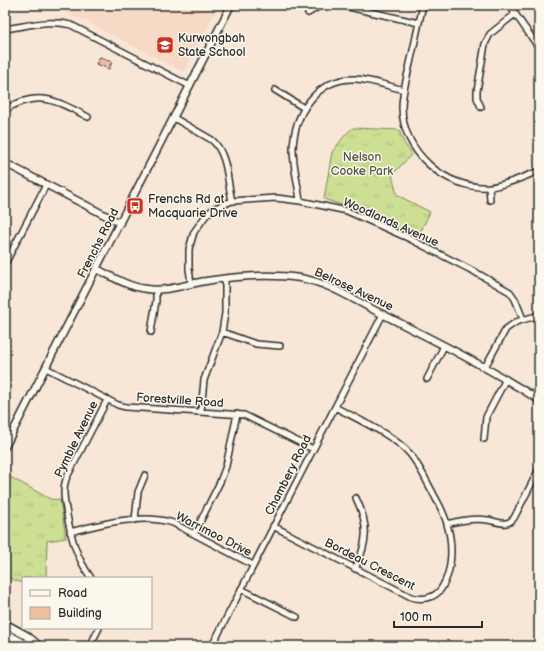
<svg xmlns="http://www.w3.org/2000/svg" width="544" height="651" font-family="'Balsamiq Sans',sans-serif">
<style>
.built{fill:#f6dac6}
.grass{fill:url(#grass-tufts);stroke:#7c855f}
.building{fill:url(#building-hatch);stroke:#2b2b2b}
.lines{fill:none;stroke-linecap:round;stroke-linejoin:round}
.minor-casing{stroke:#2b2b2b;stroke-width:8}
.tertiary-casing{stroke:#2b2b2b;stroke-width:9}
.secondary-casing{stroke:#2b2b2b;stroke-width:10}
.minor{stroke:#fbf7ec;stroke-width:5}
.tertiary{stroke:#fbf7ec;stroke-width:6}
.secondary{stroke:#fbf7ec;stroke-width:7}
.labels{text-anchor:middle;stroke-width:3;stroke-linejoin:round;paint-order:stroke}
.poi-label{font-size:12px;fill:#2b2b2b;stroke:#fbf7ec;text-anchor:start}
.park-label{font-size:12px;fill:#535845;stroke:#fbf7ec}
.street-label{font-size:12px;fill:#2b2b2b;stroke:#fbf7ec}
</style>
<defs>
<pattern id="grass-tufts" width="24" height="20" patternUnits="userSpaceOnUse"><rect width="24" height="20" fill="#ccdf93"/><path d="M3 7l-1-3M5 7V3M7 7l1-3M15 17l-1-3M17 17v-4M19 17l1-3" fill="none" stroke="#afc07f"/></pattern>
<pattern id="building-hatch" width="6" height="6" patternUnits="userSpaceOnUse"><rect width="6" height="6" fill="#f0bfa1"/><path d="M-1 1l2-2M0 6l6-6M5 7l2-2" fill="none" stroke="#cea48b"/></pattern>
</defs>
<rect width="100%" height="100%" fill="#f8e6d6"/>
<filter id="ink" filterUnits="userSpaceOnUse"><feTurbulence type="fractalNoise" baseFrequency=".025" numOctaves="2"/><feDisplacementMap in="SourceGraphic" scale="8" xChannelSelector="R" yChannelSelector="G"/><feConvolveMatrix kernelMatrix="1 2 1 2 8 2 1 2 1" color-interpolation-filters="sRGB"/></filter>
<g filter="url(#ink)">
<path class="built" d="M50,5H219L184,72L79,18Z"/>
<path class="grass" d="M353,128L399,130L404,143L412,154L392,175L397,195L430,212L417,239L367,214L324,199L332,152L346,134Z
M5,474L50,499L60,500L66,538L47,541L46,578H23V583L5,577Z"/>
<path class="building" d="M100,57L112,62L109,69L96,64Z"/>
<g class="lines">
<defs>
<path id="minor" d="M340,5L419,23
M423,5C418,26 414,47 409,68C406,81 402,94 402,107C402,152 446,190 490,187C507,185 523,177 539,171
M509,5L539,48
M308,13L321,5
M5,29C27,26 49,19 71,25L190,86
M275,90L304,108
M481,107L477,98V91L485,44L490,34L515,14
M5,110C38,89 57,101 88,117
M174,118L212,140C228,154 227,181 232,201
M489,187L490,200
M300,201C298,184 293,166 293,149C294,114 317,77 356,79C372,80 388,86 404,90
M5,264L46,185
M191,283L189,269V249L194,232L207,214L215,208L232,201L276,198L300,201L347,211L408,238L475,272L510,292L515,299L523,319
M151,332L156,301V290
M222,332L256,344L280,346
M485,367L506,329L516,322L539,315
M46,368L118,405L126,407L244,415L313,449
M427,379L444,346
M201,411L204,380L222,332L225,313V279
M484,439L486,417L506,379
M135,520L138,492L145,475
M447,524C461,520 474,518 488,520C494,521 500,524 506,523C510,523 512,520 514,518L539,469
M273,526L411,597C421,600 434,599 441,589C453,571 453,544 447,524C444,512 437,501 432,491C425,478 419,465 410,454C395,436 357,419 335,407
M70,532C101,524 142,513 173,523L253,565
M194,534L220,482L226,466L237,414
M355,569C368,542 369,525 356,498
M91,578C76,556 72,541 67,515C65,503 62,491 66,479L107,400
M241,589L297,617
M90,646L99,628
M212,646L383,314"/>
<path id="tertiary" d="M5,163L120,223
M97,269C113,277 128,287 147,289C167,292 186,284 206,281C234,276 272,274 300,278C326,282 351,298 374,310C430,338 486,366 539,400
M5,447L231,5"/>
<path id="secondary" d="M5,624L27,636L39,646
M5,633L25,644L32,646"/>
</defs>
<use href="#minor" class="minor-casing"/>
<use href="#tertiary" class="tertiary-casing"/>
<use href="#secondary" class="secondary-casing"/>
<use href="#minor" class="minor"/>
<use href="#tertiary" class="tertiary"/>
<use href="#secondary" class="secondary"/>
</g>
</g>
<defs>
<symbol id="school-square" viewBox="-11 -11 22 22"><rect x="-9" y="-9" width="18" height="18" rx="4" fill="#c8321e" stroke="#fbf7ec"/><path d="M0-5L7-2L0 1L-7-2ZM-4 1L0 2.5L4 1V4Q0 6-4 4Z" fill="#fff"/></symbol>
<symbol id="bus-square" viewBox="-11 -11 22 22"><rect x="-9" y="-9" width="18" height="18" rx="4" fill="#c8321e" stroke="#fbf7ec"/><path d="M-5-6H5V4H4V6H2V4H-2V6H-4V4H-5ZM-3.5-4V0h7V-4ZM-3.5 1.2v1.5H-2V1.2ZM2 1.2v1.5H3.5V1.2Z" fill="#fff"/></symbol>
</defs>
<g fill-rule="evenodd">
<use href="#school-square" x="155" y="35" width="20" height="20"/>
<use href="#bus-square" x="125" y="196" width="20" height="20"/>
</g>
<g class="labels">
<g class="poi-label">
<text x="178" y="42">Kurwongbah<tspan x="178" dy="14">State School</tspan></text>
<text x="148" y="203">Frenchs Rd at<tspan x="148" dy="14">Macquarie Drive</tspan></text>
</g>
<g class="park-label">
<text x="362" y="161">Nelson<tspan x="362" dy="14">Cooke Park</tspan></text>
</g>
<g class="street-label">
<text transform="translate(391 222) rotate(24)" y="4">Woodlands Avenue</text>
<text transform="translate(98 243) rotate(-63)" y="4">Frenchs Road</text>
<text transform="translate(354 289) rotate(25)" y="4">Belrose Avenue</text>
<text transform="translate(180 400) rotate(4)" y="4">Forestville Road</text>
<text transform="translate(76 439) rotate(-64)" y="4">Pymble Avenue</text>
<text transform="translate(288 475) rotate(-63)" y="4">Chambery Road</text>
<text transform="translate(214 534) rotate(27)" y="4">Warrimoo Drive</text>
<text transform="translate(370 564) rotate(27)" y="4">Bordeau Crescent</text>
</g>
</g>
<rect width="544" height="651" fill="none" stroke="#fbf7ec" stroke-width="20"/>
<rect x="10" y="10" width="524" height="631" fill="none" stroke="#2b2b2b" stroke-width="1.5" filter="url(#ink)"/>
<rect x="22" y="577" width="130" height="52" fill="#fbf7ec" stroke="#a8a59f"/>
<rect x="30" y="590" width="20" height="6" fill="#fbf7ec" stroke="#a8a59f"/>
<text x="58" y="597" font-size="12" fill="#2b2b2b">Road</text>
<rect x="30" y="607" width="20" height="12" fill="#f0bfa1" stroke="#a8a59f"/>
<text x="58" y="617" font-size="12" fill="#2b2b2b">Building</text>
<path d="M394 621v6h88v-6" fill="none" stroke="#2b2b2b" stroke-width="2"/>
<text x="400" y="621" font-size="12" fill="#2b2b2b" stroke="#fbf7ec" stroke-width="3" paint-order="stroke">100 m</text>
</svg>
